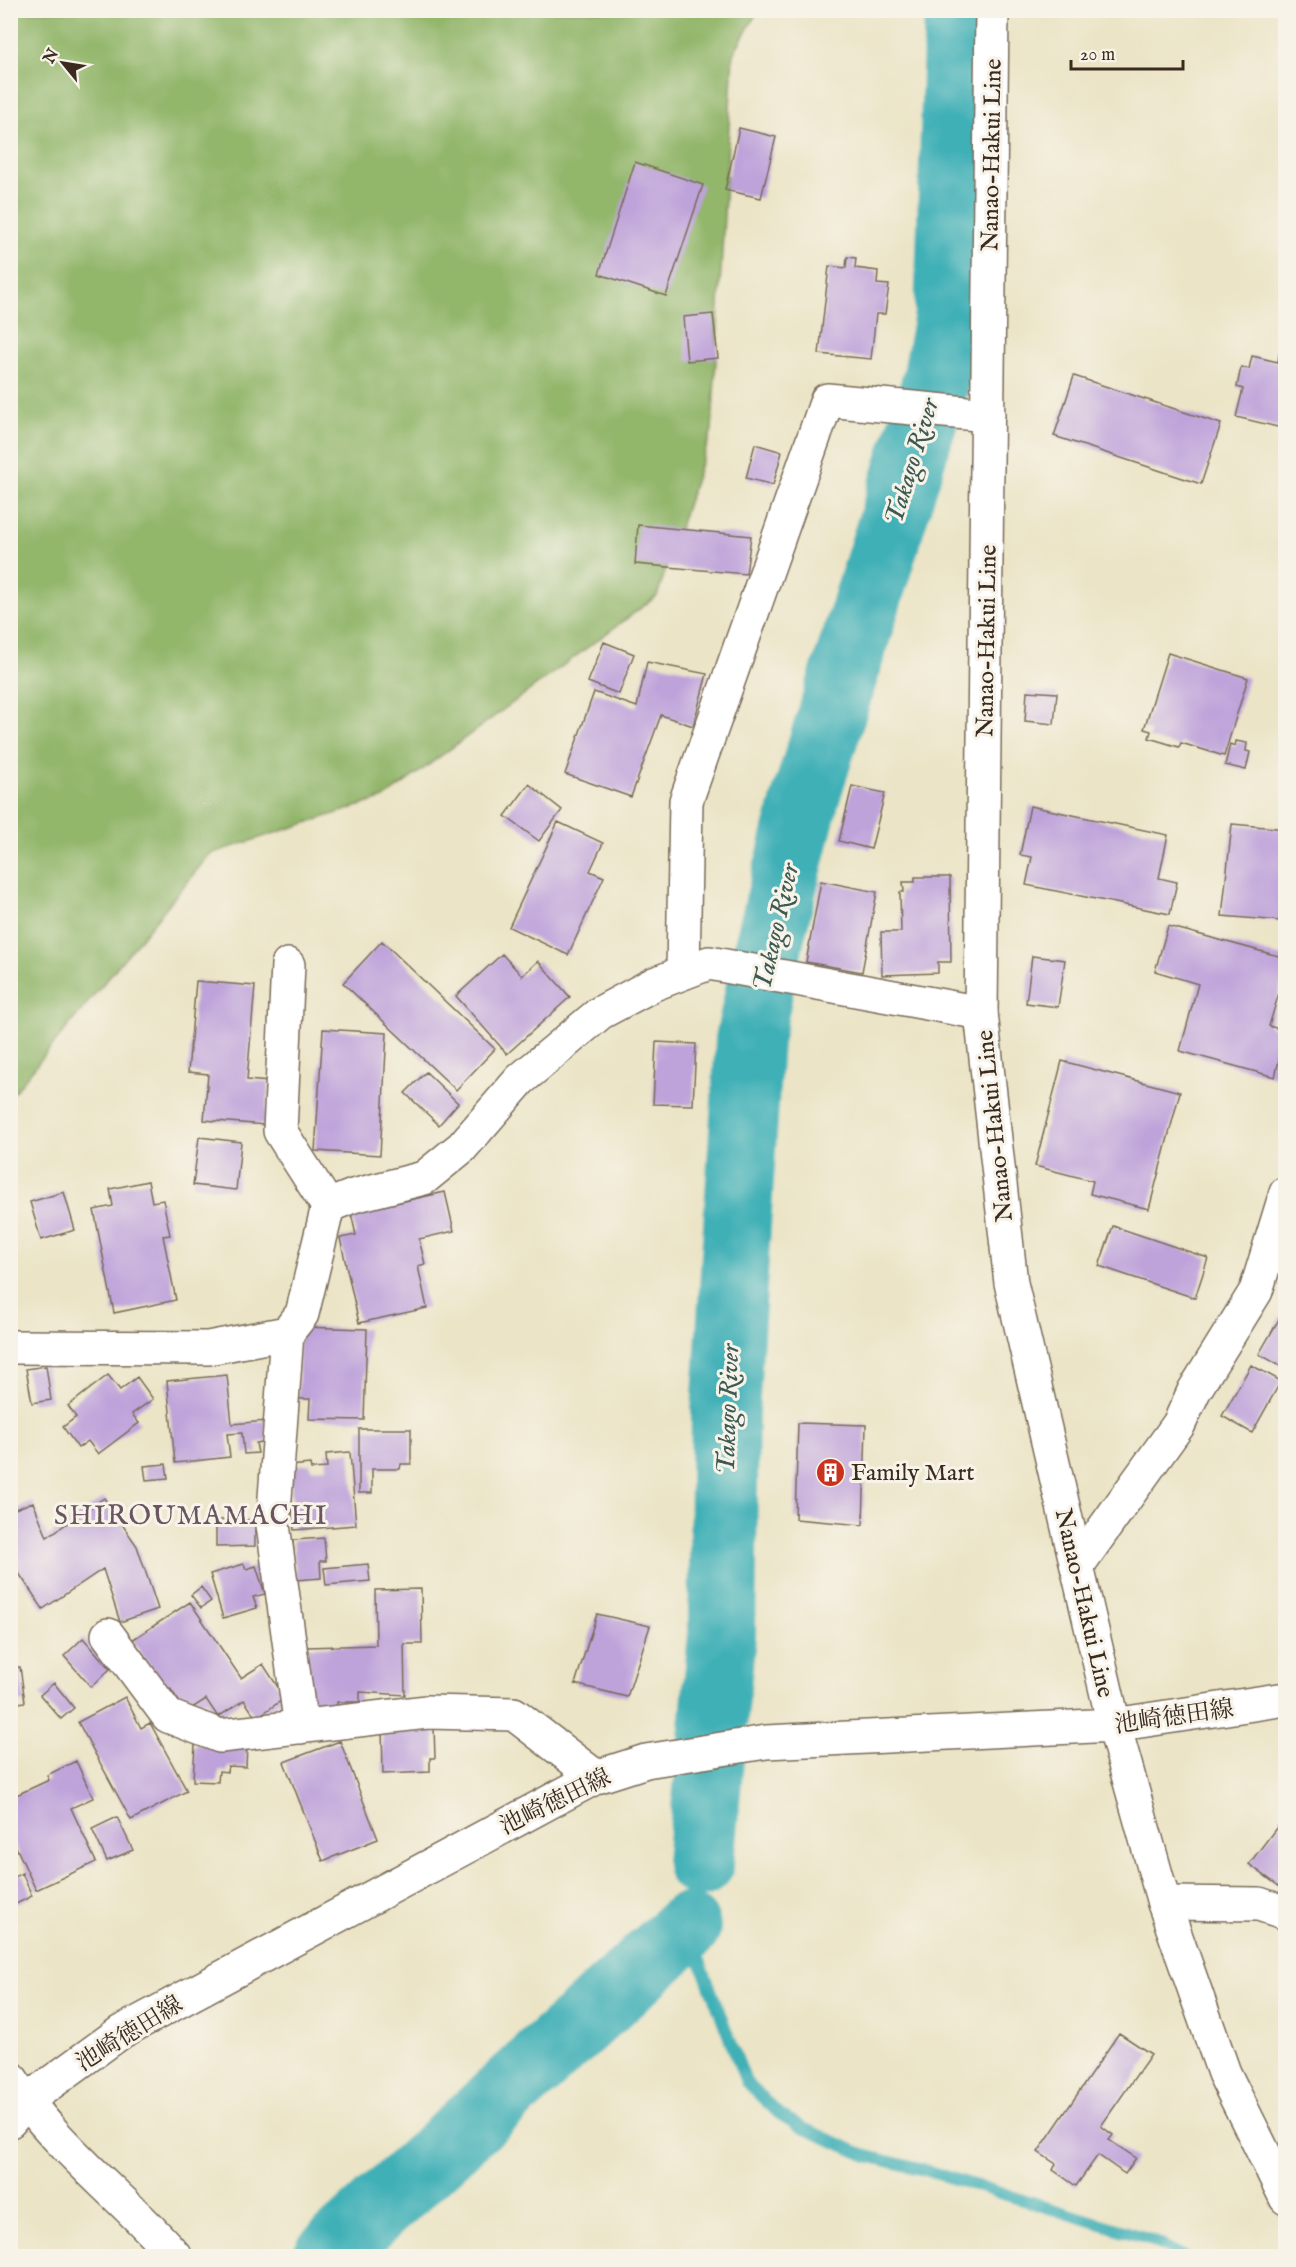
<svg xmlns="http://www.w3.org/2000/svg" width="1296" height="2267" font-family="'IM FELL English','Noto Serif JP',serif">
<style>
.forest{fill:#92b66b;stroke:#667044;stroke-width:1.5}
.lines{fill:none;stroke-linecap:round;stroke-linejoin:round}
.stream{stroke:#40b0b7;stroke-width:12}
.river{stroke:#40b0b7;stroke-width:68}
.building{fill:#bea2da}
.minor-casing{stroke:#796b59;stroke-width:36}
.major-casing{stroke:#796b59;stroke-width:36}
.minor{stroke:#fff;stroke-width:33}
.major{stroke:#fff;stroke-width:33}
.labels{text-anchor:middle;stroke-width:6;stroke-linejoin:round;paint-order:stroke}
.street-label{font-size:24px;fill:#3b2a1e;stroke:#f7f3e8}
.poi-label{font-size:24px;fill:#3b2a1e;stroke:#f7f3e8;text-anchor:start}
.water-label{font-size:26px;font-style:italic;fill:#3d5954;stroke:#f7f3e8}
.quarter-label{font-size:27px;letter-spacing:1.5px;fill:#695460;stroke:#f7f3e8}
</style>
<rect width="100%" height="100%" fill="#f7f3e8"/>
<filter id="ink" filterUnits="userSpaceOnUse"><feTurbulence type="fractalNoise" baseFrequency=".0167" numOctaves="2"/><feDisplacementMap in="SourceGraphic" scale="12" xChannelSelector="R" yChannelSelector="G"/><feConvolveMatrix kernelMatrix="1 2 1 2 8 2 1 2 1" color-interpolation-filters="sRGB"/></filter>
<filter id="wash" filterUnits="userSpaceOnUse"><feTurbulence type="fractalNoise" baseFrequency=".008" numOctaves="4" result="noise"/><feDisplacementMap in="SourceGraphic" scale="24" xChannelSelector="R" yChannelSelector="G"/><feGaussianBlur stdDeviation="1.35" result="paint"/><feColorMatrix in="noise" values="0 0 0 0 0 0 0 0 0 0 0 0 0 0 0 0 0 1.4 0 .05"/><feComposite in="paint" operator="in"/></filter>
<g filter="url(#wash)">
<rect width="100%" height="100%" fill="#ebe4c6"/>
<path class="forest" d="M11,11H758L733,54L712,430L657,596L384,798L210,854L11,1096Z"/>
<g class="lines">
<path class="stream" d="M700,1863L687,1927L746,2082L778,2113L803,2128L867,2156L928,2171L1147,2238L1183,2256"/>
<path class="river" d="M700,1863L722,1635L725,1412L749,1040L770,939L806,796L936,381L948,315L958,10
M327,2256L687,1927"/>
</g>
<g id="blocks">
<path class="building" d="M739,128L776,137L761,198L725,190Z
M635,162L703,185L666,296L599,274Z
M847,257L856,258L855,268L878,271L877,284L889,285L885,314H876L871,359L819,354L829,266L846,268Z
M713,314L718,358L687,361L683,317Z
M1279,354L1286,355V429L1236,417L1243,389L1237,387L1241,367L1249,369L1252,356L1278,362Z
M1074,376L1221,424L1201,484L1054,436Z
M755,444L782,452L773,485L746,478Z
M638,525L751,536L746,574L635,564Z
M604,642L634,654L619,694L588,682Z
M1168,653L1248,678L1224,756L1181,743L1179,747L1149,738L1151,731L1144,729Z
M647,662L707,674L693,726L661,715L631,797L565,774L594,692L637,707Z
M1027,691L1057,693L1054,724L1025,721Z
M1236,741L1247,743L1246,751L1250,752L1246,770L1225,765L1230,744L1235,746Z
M529,784L562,810L539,841L505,816Z
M852,786L885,793L871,849L839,841Z
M1030,806L1168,835L1159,878L1177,882L1170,914L1026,885L1032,857L1020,855Z
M558,822L603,843L590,871L604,877L568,955L509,927Z
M1232,824L1286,829V886L1281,921L1222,916Z
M915,877H950L951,962H938V973L882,975L881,932H901L900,892H904L903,882H915Z
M821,881L877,892L862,972L806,962Z
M1168,926L1286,958V970L1269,1026L1286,1031L1275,1077L1180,1051L1198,984L1155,971Z
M382,941L495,1049L456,1090L343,983Z
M502,954L522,976L538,961L570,997L507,1054L456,996Z
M1032,956L1065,960L1058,1007L1026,1003Z
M196,981L255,986L247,1080L269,1082L265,1125L204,1120L208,1074L188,1072Z
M323,1029L387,1033L380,1155L315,1151Z
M656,1042L696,1044L693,1105L653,1104Z
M1062,1061L1180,1092L1149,1209L1090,1194L1093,1181L1035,1166Z
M426,1072L458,1103L439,1125L405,1093Z
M199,1137L241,1142L236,1190L193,1185Z
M148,1181L152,1202L163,1200L170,1235L163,1236L176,1300L114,1313L94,1210L113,1206L110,1189Z
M64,1192L75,1230L41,1240L30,1202Z
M445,1192L454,1231L419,1239L425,1264L418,1266L427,1308L359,1323L340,1238L356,1235L351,1213Z
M1113,1226L1208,1258L1195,1298L1099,1266Z
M1286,1307V1369L1259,1354Z
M300,1327L367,1329L364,1420L309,1419L310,1399H298Z
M1251,1365L1281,1381L1252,1433L1222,1416Z
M46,1366L51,1400L32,1403L26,1369Z
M108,1375L120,1390L137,1377L153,1399L132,1414L139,1423L98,1454L88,1441L78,1448L63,1427L76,1417L68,1406Z
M227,1375L232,1424L266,1421L267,1441L256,1443L258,1453L244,1454L242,1433L227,1434L230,1457L175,1463L167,1381Z
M798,1423L866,1425L863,1525L795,1519Z
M359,1429H411V1464H401L400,1469H372V1493H359Z
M350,1452L356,1525L294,1530L290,1466L310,1464L311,1469L327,1468L326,1454Z
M166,1464L168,1478L146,1480L144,1466Z
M104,1498L137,1546L158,1609L120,1622L103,1569L43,1609L10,1560V1511L33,1502L47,1537Z
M216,1520H255V1546L216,1547Z
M324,1538L326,1561H320L321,1578L296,1580L293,1540Z
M244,1564L246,1569L256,1566L265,1594L253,1597L257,1608L223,1618L210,1574Z
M368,1564L370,1581L326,1585L324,1568Z
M201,1587L211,1601L201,1608L191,1595Z
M421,1589L422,1644H404L405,1695L360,1692V1702H337V1711L309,1712L307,1647L376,1645L375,1590Z
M190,1602L241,1678L263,1664L285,1698L256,1718L244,1700L218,1717L206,1699L186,1712L170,1688L166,1690L132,1640Z
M597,1614L650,1626L627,1697L575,1684Z
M83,1638L110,1669L91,1687L64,1656Z
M20,1667L25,1702L13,1704L14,1716L10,1717V1669Z
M54,1683L74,1708L61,1719L40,1695Z
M125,1697L141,1728L150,1723L187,1791L131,1820L78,1722Z
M434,1727L435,1758H430V1772L383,1774L382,1728Z
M340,1741L378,1839L323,1861L284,1762Z
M195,1744L247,1746L246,1767L228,1766L227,1772L219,1771L218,1782L193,1781Z
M76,1761L93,1798L71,1808L96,1862L36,1890L10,1834V1798L49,1780L47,1775Z
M1286,1815V1888L1284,1890L1249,1864Z
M117,1817L133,1850L107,1861L92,1829Z
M22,1873L32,1896L10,1907V1879Z
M1119,2033L1151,2054L1101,2126L1113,2135L1109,2140L1136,2158L1125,2174L1098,2155L1076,2186L1053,2170L1056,2164L1038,2152Z"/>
</g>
</g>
<g filter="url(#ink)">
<use href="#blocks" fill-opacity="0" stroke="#796b59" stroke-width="1.5"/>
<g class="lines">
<defs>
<path id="minor" d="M288,965L280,1131L328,1206
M683,972L686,801L827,400L988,415
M287,1333L273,1525L301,1727
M10,1347L208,1348L287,1333L302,1314L328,1206L353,1196L424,1178L462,1147L520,1080L600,1013L654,984L709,963L981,1013
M1077,1566L1179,1424L1194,1391L1256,1291L1286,1193
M108,1635L168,1716L220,1736L427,1712L514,1714L596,1777
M1164,1903L1259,1904L1286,1913
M10,2077C54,2146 122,2195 175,2256"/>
<path id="major" d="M992,10L981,1013L1011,1283L1114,1725L1164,1903L1224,2073L1286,2198
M10,2121L26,2101L121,2032L596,1777L646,1761L766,1742L1114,1725L1286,1699"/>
</defs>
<use href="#minor" class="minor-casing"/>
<use href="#major" class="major-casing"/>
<use href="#minor" class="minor"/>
<use href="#major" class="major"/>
</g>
</g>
<defs>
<symbol id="building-disc" viewBox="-11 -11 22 22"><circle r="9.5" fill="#c8321e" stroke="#f7f3e8"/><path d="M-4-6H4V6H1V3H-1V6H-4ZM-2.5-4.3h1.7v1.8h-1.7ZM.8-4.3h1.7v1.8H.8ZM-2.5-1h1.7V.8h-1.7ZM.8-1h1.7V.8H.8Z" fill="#fff"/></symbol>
</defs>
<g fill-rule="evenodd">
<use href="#building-disc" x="814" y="1456" width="33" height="33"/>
</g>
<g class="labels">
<g class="street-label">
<text transform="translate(991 155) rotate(-89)" y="8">Nanao-Hakui Line</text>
<text transform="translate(986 641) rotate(-89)" y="8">Nanao-Hakui Line</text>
<text transform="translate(994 1126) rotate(-96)" y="8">Nanao-Hakui Line</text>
<text transform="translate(1085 1603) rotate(77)" y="8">Nanao-Hakui Line</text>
<text transform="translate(1174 1716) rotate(-8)" y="8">池崎徳田線</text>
<text transform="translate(555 1801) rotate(-26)" y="8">池崎徳田線</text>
<text transform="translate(129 2033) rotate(-32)" y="8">池崎徳田線</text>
</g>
<g class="poi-label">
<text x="851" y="1480">Family Mart</text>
</g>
<g class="water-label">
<text transform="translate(911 461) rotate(-73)" y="9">Takago River</text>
<text transform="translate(775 927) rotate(-77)" y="9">Takago River</text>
<text transform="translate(727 1409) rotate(-88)" y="9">Takago River</text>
</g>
<g class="quarter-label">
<text x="191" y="1524">SHIROUMAMACHI</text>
</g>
</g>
<rect width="1296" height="2267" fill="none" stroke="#f7f3e8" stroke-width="36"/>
<g transform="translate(63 63) rotate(300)" stroke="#f7f3e8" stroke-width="4.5" paint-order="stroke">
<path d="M0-4.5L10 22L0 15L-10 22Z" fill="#3b2a1e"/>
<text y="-9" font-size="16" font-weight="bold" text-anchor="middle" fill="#3b2a1e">N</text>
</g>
<path d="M1071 60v9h112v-9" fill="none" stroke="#3b2a1e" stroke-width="3"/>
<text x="1080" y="60" font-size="18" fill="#3b2a1e" stroke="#f7f3e8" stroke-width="4.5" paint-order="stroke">20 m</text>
</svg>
